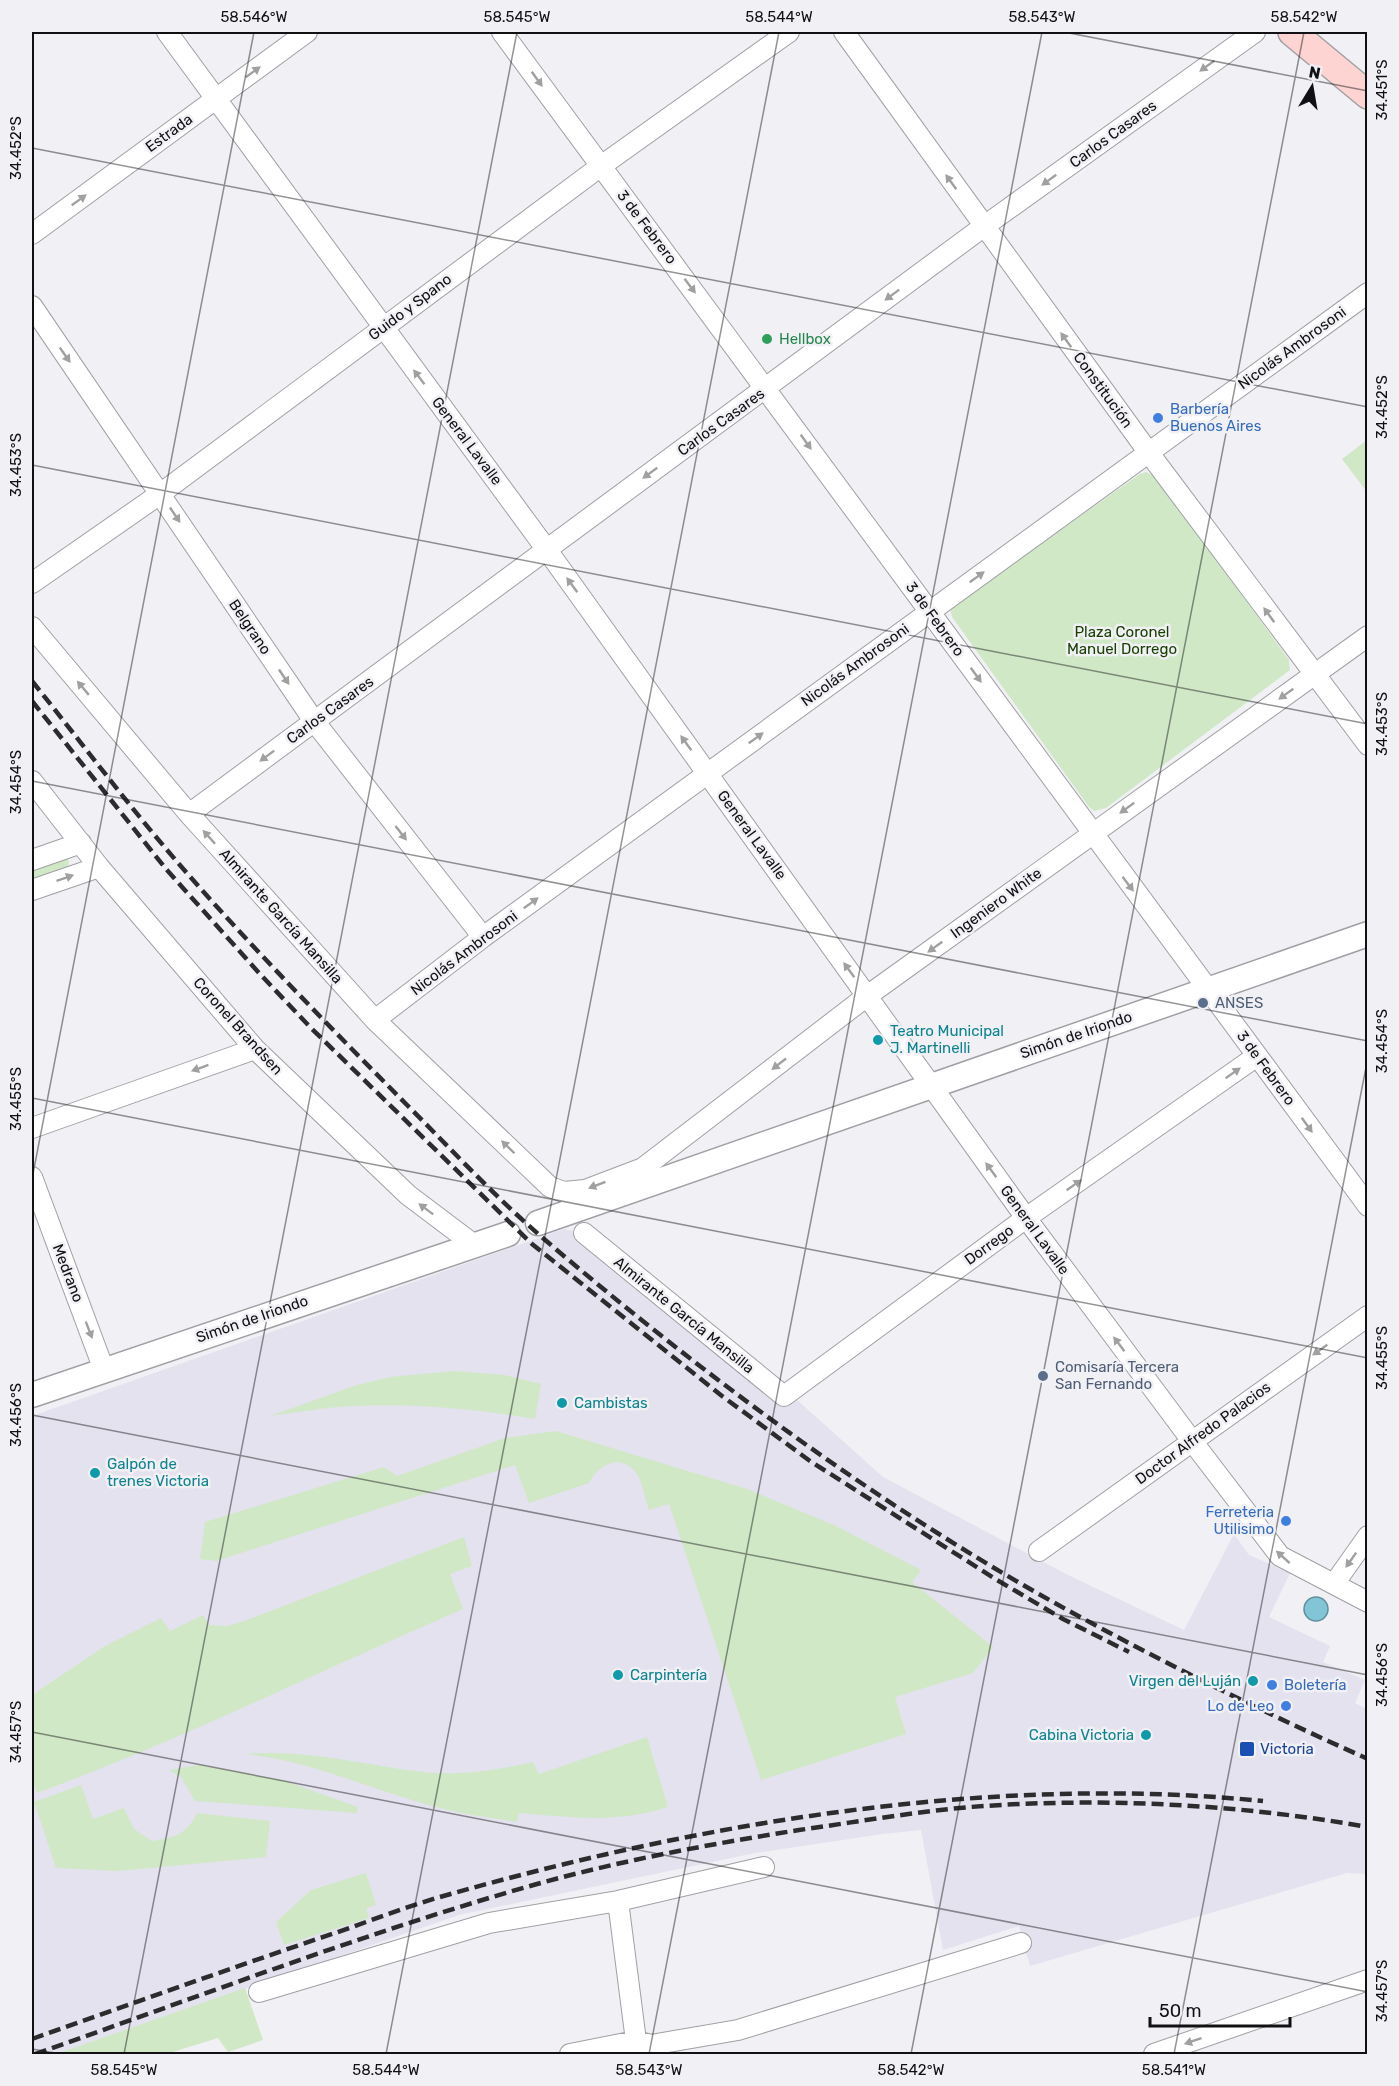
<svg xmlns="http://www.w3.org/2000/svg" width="1399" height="2086" font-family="Rubik,sans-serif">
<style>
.built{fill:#e4e2ee}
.green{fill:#d0e8c6}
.water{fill:#82c5d7;stroke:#608f9c;stroke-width:1.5}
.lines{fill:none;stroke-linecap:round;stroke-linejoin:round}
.minor-casing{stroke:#a0a0a5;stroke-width:22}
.tertiary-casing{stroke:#a0a0a5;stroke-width:27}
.secondary-casing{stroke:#a0a0a5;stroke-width:30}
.minor{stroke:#fff;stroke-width:20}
.tertiary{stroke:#fff;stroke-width:24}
.secondary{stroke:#fdd4d2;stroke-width:27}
.rail{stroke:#2c2c2e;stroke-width:4.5;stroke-dasharray:12 6;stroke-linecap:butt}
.oneway{fill:#a0a0a1}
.ticks{fill:none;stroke:#111113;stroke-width:1.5;stroke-opacity:0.45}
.leisure-dot{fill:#2e9e5b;stroke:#f1f0f5;stroke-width:2}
.shop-dot{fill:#3f7fe0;stroke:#f1f0f5;stroke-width:2}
.service-dot{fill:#5c6f8a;stroke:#f1f0f5;stroke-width:2}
.culture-dot{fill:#0f9aa8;stroke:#f1f0f5;stroke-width:2}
.transit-dot{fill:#1a4fb4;stroke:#f1f0f5;stroke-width:2}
.labels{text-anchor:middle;stroke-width:5;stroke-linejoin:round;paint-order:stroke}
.street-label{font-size:15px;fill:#111113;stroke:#f1f0f5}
.leisure-label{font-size:15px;fill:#27864d;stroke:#f1f0f5;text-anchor:start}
.shop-label{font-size:15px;fill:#366cbe;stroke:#f1f0f5;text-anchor:start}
.park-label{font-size:15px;fill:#184000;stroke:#f1f0f5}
.service-label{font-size:15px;fill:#4e5e75;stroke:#f1f0f5;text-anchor:start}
.culture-label{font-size:15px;fill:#0d838f;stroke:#f1f0f5;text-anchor:start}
.transit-label{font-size:15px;fill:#164399;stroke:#f1f0f5;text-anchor:start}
.neatline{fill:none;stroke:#111113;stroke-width:2}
.ticks-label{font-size:15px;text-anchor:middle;fill:#111113}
</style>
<rect width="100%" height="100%" fill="#f1f0f5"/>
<path class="built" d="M564,1229L584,1233L777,1382L883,1477L1068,1575L1184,1630L1234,1534L1249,1555L1290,1573L1269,1617L1330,1646L1323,1662L1365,1680L1355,1703L1367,1709V1874L1347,1873L1030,1966L1019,1926L943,1950L921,1830L883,1834L755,1853L459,1915L56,2054H32V1416Z"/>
<path class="green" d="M1367,440V492L1342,459Z
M1146,472L1156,477L1289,660L1290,670L1106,808L1094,811L1089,807L952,617L950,608L1140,474Z
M66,856L69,862L67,869L32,883V864Z
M453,1371L504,1375L541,1384L535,1419C471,1408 403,1402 338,1407C316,1409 293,1413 270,1416L357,1385L390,1377Z
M556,1431L747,1489L836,1526L921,1570L912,1582L993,1647L973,1673L895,1697L906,1734L761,1780L669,1504L649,1510C645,1499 643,1484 637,1474C622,1452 598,1464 589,1483L529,1503L515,1465L216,1561L200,1559L205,1522L384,1467L397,1476L505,1438Z
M464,1537L472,1566L450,1574L463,1609C321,1670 182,1740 37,1793L32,1778V1695L105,1646L161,1618L170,1631L203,1615L209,1625L227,1626L244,1621Z
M647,1737L668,1807C615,1824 573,1817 519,1813L517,1822C493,1818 468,1815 444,1809C377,1793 315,1761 245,1754C311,1748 373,1768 437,1773C470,1775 502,1769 533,1762L539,1774Z
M199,1765L282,1780L358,1807L357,1813L195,1801L181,1777L169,1770Z
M81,1785L93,1819L124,1808L134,1829L152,1841C174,1838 187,1834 197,1813L270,1821L266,1857L118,1871L56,1868L34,1802Z
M366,1873L376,1905L366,1908L369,1918L284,1945L276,1922L311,1890Z
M245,1988L263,2040L228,2052L218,2038L166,2054H56Z"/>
<path class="water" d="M1304 1609a12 12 0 1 1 24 0a12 12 0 1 1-24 0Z"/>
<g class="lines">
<defs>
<path id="minor" d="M167,32L547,550L1026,1218L1192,1441L1280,1556L1368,1602
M502,32L1368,1206
M844,32L1149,453L1368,745
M32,234L307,32
M32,306L314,721L483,937
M32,583L160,494L601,166L789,32
M32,627L189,814L375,1020L550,1187L564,1192L585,1190L643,1168L867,996L1368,636
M32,781L99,867L255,1049L408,1195L473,1244
M189,814L983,227L1255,32
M32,860L81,843
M32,890L99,867
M375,1020L483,937L1368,293
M32,1128L255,1049
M32,1177L104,1370
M584,1233L784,1396L1026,1218L1257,1056
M1039,1551L1368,1316
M1334,1584L1368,1536
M618,1901L636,2041
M259,1992L489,1923L618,1901L764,1867
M570,2054L636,2041L651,2045L738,2030L1021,1943
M1154,2054L1368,1980"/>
<path id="tertiary" d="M538,1223L1368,934
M32,1395L508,1234"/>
<path id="secondary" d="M1292,32L1368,95"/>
</defs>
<use href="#minor" class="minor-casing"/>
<use href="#tertiary" class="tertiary-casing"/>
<use href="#secondary" class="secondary-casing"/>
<use href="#minor" class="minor"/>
<use href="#tertiary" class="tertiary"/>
<use href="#secondary" class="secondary"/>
<path class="rail" d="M32,681C81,742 128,805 179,864C252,948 329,1026 407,1105C452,1150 496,1198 544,1239C705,1377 885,1510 1071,1612C1168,1665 1267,1714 1368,1759
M32,701L166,869L260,974L310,1027L532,1244L722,1396L810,1461L997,1580L1063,1619L1129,1652
M32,2039C128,2005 223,1971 320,1938C360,1925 399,1909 440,1897C702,1822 991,1774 1263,1801
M35,2054C201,1996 367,1932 537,1884C623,1860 711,1844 799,1830C856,1822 913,1812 970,1807C1102,1797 1237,1804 1368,1827"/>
</g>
<defs><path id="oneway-solid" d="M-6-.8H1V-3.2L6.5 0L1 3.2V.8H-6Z" transform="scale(1.5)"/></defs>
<g class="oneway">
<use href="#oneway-solid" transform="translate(1207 66) rotate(144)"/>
<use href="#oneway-solid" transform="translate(253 72) rotate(-36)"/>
<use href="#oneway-solid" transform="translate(537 79) rotate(54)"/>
<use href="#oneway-solid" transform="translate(1049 180) rotate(144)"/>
<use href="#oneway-solid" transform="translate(951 182) rotate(-126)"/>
<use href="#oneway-solid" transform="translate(79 200) rotate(-36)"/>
<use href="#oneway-solid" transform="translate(690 286) rotate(53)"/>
<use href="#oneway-solid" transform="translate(892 295) rotate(143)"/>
<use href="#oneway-solid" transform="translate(1066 340) rotate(-126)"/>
<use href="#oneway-solid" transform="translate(65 355) rotate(55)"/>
<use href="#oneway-solid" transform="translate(419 377) rotate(-127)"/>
<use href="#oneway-solid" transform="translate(806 442) rotate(54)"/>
<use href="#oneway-solid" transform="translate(650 473) rotate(144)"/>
<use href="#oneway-solid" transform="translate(175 515) rotate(56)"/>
<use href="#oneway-solid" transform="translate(977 577) rotate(-36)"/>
<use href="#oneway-solid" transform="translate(572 585) rotate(-126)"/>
<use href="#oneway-solid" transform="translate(1269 615) rotate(-126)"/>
<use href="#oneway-solid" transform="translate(976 675) rotate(54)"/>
<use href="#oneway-solid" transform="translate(284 677) rotate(56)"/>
<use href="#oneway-solid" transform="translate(83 688) rotate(-130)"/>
<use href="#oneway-solid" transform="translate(1286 694) rotate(144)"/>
<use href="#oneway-solid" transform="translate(756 738) rotate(-36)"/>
<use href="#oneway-solid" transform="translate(686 743) rotate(-126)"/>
<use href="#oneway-solid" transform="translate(267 756) rotate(143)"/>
<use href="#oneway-solid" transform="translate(1127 808) rotate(144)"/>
<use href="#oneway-solid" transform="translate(401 833) rotate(52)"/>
<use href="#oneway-solid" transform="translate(209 837) rotate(-132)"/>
<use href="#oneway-solid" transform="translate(65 878) rotate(-19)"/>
<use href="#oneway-solid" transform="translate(1128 884) rotate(53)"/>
<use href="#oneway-solid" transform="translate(531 903) rotate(-36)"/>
<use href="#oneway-solid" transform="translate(935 947) rotate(144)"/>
<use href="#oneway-solid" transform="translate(849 970) rotate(-126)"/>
<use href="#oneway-solid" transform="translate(779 1064) rotate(142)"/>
<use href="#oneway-solid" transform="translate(200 1068) rotate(160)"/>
<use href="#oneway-solid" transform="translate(1233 1073) rotate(-35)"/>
<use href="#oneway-solid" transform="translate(1307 1125) rotate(54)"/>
<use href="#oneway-solid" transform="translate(508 1147) rotate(-136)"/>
<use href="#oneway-solid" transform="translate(991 1170) rotate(-126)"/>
<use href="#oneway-solid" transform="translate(597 1185) rotate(159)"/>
<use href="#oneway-solid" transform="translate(1074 1185) rotate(-35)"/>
<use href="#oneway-solid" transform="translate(426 1209) rotate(-143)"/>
<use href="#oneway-solid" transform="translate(89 1330) rotate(69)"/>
<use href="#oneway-solid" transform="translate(1119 1344) rotate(-127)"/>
<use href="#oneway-solid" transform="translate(1320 1350) rotate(145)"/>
<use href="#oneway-solid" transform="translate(1283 1557) rotate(-138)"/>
<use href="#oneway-solid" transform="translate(1351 1560) rotate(125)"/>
<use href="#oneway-solid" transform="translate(1193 2041) rotate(161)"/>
</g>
<path class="ticks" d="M1064,32L1368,91M32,148L1368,407M32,465L1368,724M32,781L1368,1041M32,1098L1368,1358M32,1179L254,32M32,1415L1368,1675M32,1732L1368,1992M32,2049L61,2054M124,2054L517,32M386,2054L779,32M649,2054L1042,32M911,2054L1304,32M1174,2054L1368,1057"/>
<circle class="leisure-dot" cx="767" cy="339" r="6"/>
<g class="shop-dot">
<circle cx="1158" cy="418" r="6"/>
<circle cx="1286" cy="1521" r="6"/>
<circle cx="1272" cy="1685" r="6"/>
<circle cx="1286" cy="1706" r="6"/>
</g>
<g class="service-dot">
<circle cx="1203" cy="1003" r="6"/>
<circle cx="1043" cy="1376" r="6"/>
</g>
<g class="culture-dot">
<circle cx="878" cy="1040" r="6"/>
<circle cx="562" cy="1403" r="6"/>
<circle cx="95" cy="1473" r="6"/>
<circle cx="618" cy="1675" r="6"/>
<circle cx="1253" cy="1681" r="6"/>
<circle cx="1146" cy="1735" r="6"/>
</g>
<rect class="transit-dot" x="1239" y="1741" width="16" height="16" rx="3"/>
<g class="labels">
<g class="street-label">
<text transform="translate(169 133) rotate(-36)" y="5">Estrada</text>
<text transform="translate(1113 134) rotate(-36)" y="5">Carlos Casares</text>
<text transform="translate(647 227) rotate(53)" y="5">3 de Febrero</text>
<text transform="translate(410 307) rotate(-37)" y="5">Guido y Spano</text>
<text transform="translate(1292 348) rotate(-36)" y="5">Nicolás Ambrosoni</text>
<text transform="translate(1103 390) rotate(54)" y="5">Constitución</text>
<text transform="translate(721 422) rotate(-36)" y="5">Carlos Casares</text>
<text transform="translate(467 441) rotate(53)" y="5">General Lavalle</text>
<text transform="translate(935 619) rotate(54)" y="5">3 de Febrero</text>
<text transform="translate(250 627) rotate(56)" y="5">Belgrano</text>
<text transform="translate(855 665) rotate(-36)" y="5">Nicolás Ambrosoni</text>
<text transform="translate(330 710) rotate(-36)" y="5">Carlos Casares</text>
<text transform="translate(752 835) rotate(54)" y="5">General Lavalle</text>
<text transform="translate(996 903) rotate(-36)" y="5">Ingeniero White</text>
<text transform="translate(281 916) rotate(48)" y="5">Almirante García Mansilla</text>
<text transform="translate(464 953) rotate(-37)" y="5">Nicolás Ambrosoni</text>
<text transform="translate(238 1026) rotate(48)" y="5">Coronel Brandsen</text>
<text transform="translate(1076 1035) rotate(-19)" y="5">Simón de Iriondo</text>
<text transform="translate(1266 1068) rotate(54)" y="5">3 de Febrero</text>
<text transform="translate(1035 1230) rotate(54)" y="5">General Lavalle</text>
<text transform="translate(989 1245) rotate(-36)" y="5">Dorrego</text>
<text transform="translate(68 1273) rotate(69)" y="5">Medrano</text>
<text transform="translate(684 1315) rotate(39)" y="5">Almirante García Mansilla</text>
<text transform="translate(252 1319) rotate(-19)" y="5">Simón de Iriondo</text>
<text transform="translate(1203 1433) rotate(-36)" y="5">Doctor Alfredo Palacios</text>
</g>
<g class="leisure-label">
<text x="779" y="344">Hellbox</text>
</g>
<g class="shop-label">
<text x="1170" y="414">Barbería<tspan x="1170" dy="17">Buenos Aires</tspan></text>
<text x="1274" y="1517" text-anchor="end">Ferreteria<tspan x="1274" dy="17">Utilisimo</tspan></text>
<text x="1284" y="1690">Boletería</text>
<text x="1274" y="1711" text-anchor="end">Lo de Leo</text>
</g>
<g class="park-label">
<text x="1122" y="637">Plaza Coronel<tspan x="1122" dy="17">Manuel Dorrego</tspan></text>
</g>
<g class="service-label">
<text x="1215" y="1008">ANSES</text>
<text x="1055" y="1372">Comisaría Tercera<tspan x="1055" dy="17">San Fernando</tspan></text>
</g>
<g class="culture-label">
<text x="890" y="1036">Teatro Municipal<tspan x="890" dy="17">J. Martinelli</tspan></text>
<text x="574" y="1408">Cambistas</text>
<text x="107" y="1469">Galpón de<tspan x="107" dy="17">trenes Victoria</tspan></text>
<text x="630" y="1680">Carpintería</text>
<text x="1241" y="1686" text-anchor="end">Virgen del Luján</text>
<text x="1134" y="1740" text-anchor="end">Cabina Victoria</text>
</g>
<g class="transit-label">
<text x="1260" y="1754">Victoria</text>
</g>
</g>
<rect width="1399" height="2086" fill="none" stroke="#f1f0f5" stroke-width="66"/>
<g transform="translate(1312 87) rotate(11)" stroke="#f1f0f5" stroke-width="4.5" paint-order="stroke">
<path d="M0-4.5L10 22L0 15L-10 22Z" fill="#111113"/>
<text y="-9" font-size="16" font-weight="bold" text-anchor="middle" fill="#111113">N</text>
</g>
<path d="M1150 2017v9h140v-9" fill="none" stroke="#111113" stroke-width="3"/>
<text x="1159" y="2017" font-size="18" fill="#111113" stroke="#f1f0f5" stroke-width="4.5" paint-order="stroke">50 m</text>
<rect x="33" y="33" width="1333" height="2020" class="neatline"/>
<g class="ticks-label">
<text x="254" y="22">58.546°W</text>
<text x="517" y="22">58.545°W</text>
<text x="779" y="22">58.544°W</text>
<text x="1042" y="22">58.543°W</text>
<text x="1304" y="22">58.542°W</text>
<text transform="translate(1382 90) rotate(-90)" y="5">34.451°S</text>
<text transform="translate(16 148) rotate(-90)" y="5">34.452°S</text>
<text transform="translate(1382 407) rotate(-90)" y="5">34.452°S</text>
<text transform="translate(16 465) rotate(-90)" y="5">34.453°S</text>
<text transform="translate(1382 724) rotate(-90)" y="5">34.453°S</text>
<text transform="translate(16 782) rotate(-90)" y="5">34.454°S</text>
<text transform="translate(1382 1041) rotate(-90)" y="5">34.454°S</text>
<text transform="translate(16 1099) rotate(-90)" y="5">34.455°S</text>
<text transform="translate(1382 1358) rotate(-90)" y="5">34.455°S</text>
<text transform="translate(16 1415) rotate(-90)" y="5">34.456°S</text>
<text transform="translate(1382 1675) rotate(-90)" y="5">34.456°S</text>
<text transform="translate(16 1732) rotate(-90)" y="5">34.457°S</text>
<text transform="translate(1382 1991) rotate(-90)" y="5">34.457°S</text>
<text x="124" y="2075">58.545°W</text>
<text x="386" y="2075">58.544°W</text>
<text x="649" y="2075">58.543°W</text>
<text x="911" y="2075">58.542°W</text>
<text x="1174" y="2075">58.541°W</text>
</g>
</svg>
